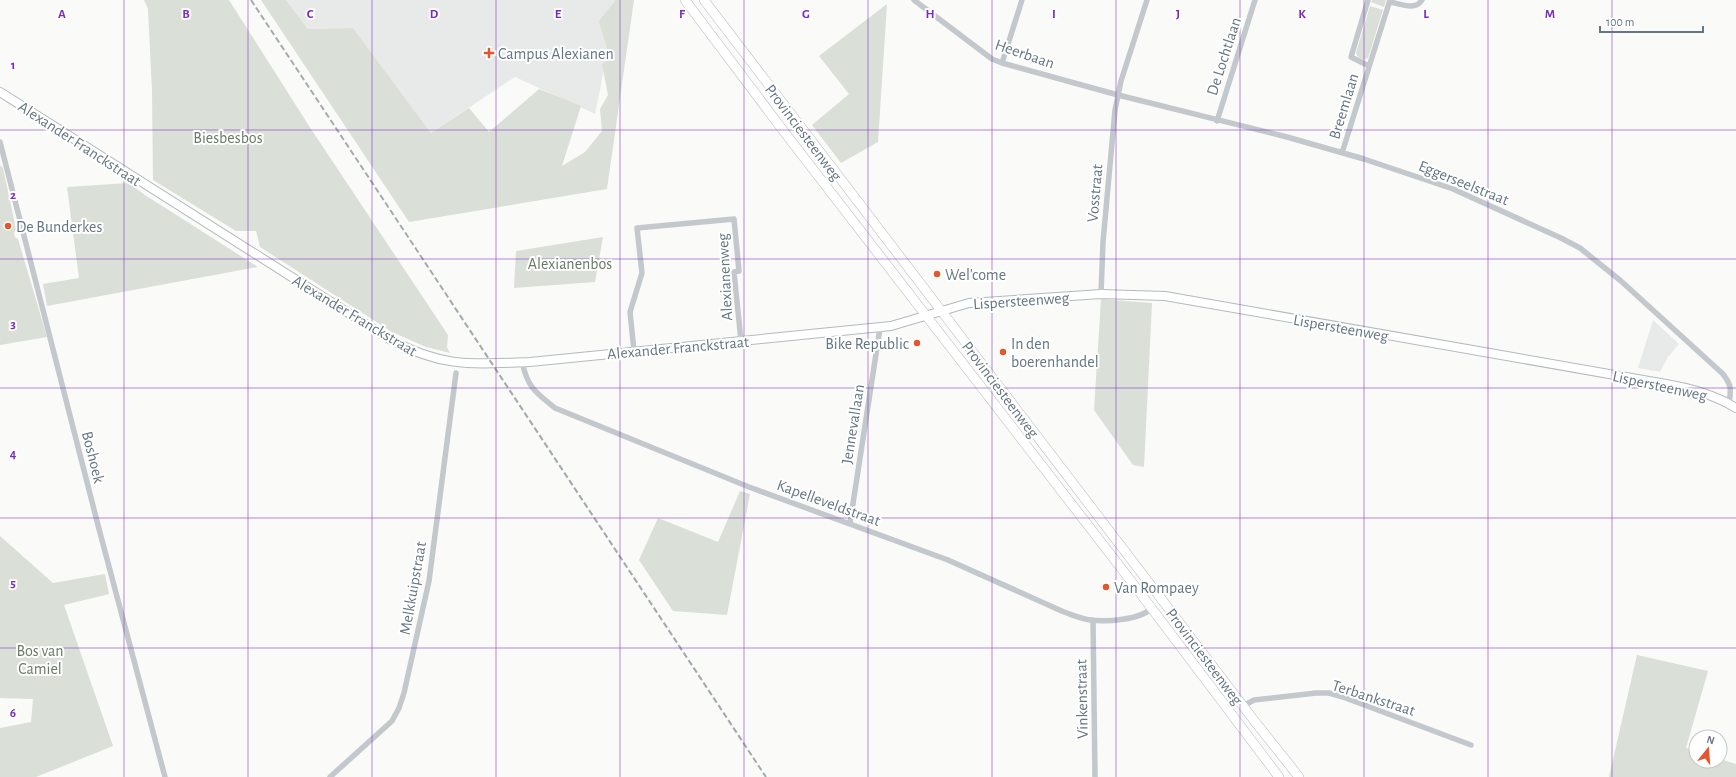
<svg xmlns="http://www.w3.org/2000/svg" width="1736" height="777" font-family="'Alegreya Sans',sans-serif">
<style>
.built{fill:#e8e9e9}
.green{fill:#dadfd7}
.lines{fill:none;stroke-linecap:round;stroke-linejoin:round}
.secondary-casing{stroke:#b3babf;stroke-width:10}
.primary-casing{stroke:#b5babe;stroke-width:10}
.street{stroke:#c3c8cc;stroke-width:5.5}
.secondary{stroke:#fff;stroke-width:8}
.primary{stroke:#fff;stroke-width:9}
.rail{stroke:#a2aab0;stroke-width:2;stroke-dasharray:6 3;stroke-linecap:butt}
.grid{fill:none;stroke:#7b2cbf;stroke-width:1;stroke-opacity:0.55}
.poi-dot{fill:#e4572e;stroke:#fff;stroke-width:1.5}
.labels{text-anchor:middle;stroke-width:4;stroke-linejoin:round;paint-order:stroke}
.poi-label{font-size:16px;fill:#657683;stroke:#fff;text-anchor:start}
.street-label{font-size:16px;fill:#657683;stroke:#fff}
.park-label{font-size:16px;fill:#687a64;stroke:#fff}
.grid-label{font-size:13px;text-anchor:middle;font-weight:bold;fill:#7b2cbf;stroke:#fff;stroke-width:4;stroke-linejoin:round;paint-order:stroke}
</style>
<rect width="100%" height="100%" fill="#fafaf8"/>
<path class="built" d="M286,0H618L595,114L515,77L431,133L353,28L308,29Z
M1653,320L1679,344L1668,357L1660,372L1638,368Z"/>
<path class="green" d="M144,0H229L311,129L448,335L447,347L450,353L426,347L392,332L260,247L256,231H236L153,180L152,91L148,9Z
M261,0H286L308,29L353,28L431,133L469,108L489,132L539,89L581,106L562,166L585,152L602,131L600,109L608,95L602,64L610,59L599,21L616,0H634L607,189L409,222Z
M1372,0H1386L1384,7L1371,2Z
M887,4L878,142L841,163L812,125L849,94L819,56Z
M1370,6L1383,10L1368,58L1364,60L1358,57L1356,53Z
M0,165L3,168L16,229L14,233L15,237L18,239L47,337L0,345Z
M129,183L145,195L258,267L47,306L43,284L79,278L67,187Z
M603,237L595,282L514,288L516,251Z
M1101,299L1152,303L1144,467L1133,465L1094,410Z
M740,491L750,494L727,615L673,611L639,560L658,518L718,542Z
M0,536L53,583L105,574L109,594L64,605L113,746L36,777H0V728L31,722L33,699L0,698Z
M1637,655L1708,671L1686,748L1696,751V761H1720V759L1736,764V777H1609Z"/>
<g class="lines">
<defs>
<path id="secondary" d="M0,92L391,340C443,368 473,364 530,362L891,326L969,303L1101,294L1165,296L1666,384C1690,388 1715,395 1736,408"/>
<path id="primary" d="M685,0L785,133L1131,581L1279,777
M704,0L1256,723L1299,777"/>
</defs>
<use href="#secondary" class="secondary-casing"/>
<use href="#primary" class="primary-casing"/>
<path class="street" d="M914,0L992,59L1002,63L1118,95L1287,137L1364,159L1453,189L1561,238L1580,248L1621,281L1723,374C1732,386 1731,389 1729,404
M1368,0L1351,57L1369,66
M1390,2C1401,4 1415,11 1422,0
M1002,63L1022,0
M1217,121L1255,0
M0,142L99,529L165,777
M1342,153L1390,0
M1101,294L1103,242L1115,110L1121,81L1147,0
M634,351L630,312L642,273L637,228L734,219L739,271L734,272L741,341
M522,362C528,388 535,392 555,408L749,487L948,560L1064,612C1073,615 1081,619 1091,620C1105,622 1142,620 1151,608
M850,523L880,328
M1093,620L1095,777
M1243,706L1254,700L1316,693H1329L1343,697L1471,745
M330,777L392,721L399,708L404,693L429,581L456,373"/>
<use href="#secondary" class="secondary"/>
<use href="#primary" class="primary"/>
<path class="rail" d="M251,0L766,777"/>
</g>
<path class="grid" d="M124,0V777M248,0V777M372,0V777M496,0V777M620,0V777M744,0V777M868,0V777M992,0V777M1116,0V777M1240,0V777M1364,0V777M1488,0V777M1612,0V777M0,130H1736M0,259H1736M0,388H1736M0,518H1736M0,648H1736"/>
<g class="poi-dot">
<path d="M487 47h4v4h4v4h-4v4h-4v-4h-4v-4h4z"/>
<circle cx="8" cy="226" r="4"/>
<circle cx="937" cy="274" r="4"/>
<circle cx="917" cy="343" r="4"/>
<circle cx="1003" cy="352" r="4"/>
<circle cx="1106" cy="587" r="4"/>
</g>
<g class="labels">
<g class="poi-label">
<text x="498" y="59">Campus Alexianen</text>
<text x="16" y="232">De Bunderkes</text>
<text x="945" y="280">Wel'come</text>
<text x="909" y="349" text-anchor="end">Bike Republic</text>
<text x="1011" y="349">In den<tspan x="1011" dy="18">boerenhandel</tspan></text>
<text x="1114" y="593">Van Rompaey</text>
</g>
<g class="street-label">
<text transform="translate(1025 53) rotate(19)" y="6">Heerbaan</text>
<text transform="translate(1223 56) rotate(-72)" y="6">De Lochtlaan</text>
<text transform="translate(1343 106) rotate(-73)" y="6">Breemlaan</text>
<text transform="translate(804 132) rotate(53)" y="6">Provinciesteenweg</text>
<text transform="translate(80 143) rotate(33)" y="6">Alexander Franckstraat</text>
<text transform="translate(1464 182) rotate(22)" y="6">Eggerseelstraat</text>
<text transform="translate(1094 193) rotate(-85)" y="6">Vosstraat</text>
<text transform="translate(724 277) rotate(-93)" y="6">Alexianenweg</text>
<text transform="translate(1021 300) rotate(-4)" y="6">Lispersteenweg</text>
<text transform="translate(355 315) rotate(31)" y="6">Alexander Franckstraat</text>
<text transform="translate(1341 327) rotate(10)" y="6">Lispersteenweg</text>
<text transform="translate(678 347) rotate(-5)" y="6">Alexander Franckstraat</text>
<text transform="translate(1660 385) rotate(12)" y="6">Lispersteenweg</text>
<text transform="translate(1001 389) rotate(53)" y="6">Provinciesteenweg</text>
<text transform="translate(852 424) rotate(-81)" y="6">Jennevallaan</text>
<text transform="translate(94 457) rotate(76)" y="6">Boshoek</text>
<text transform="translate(829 502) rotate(20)" y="6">Kapelleveldstraat</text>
<text transform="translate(412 588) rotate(-80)" y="6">Melkkuipstraat</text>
<text transform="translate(1205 656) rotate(53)" y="6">Provinciesteenweg</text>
<text transform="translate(1374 697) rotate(18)" y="6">Terbankstraat</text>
<text transform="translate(1081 699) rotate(-91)" y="6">Vinkenstraat</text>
</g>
<g class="park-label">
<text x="228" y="143">Biesbesbos</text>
<text x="570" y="269">Alexianenbos</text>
<text x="40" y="656">Bos van<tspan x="40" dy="18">Camiel</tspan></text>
</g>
</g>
<g class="grid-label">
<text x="62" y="18">A</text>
<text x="186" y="18">B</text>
<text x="310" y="18">C</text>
<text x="434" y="18">D</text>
<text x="558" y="18">E</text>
<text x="682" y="18">F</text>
<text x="806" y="18">G</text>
<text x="930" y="18">H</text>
<text x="1054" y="18">I</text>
<text x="1178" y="18">J</text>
<text x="1302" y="18">K</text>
<text x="1426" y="18">L</text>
<text x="1550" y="18">M</text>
<text x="13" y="69">1</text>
<text x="13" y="199">2</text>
<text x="13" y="328">3</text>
<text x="13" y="458">4</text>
<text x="13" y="587">5</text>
<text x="13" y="717">6</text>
</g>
<g transform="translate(1708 749) rotate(17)"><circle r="19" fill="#ffffff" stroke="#c1c8cd"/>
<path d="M0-3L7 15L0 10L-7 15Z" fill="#e4572e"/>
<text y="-6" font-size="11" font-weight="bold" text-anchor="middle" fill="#657683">N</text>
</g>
<path d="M1600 26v6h103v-6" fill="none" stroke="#657683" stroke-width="2"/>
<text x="1606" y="26" font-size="12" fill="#657683" stroke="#ffffff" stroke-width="3" paint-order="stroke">100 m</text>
</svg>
